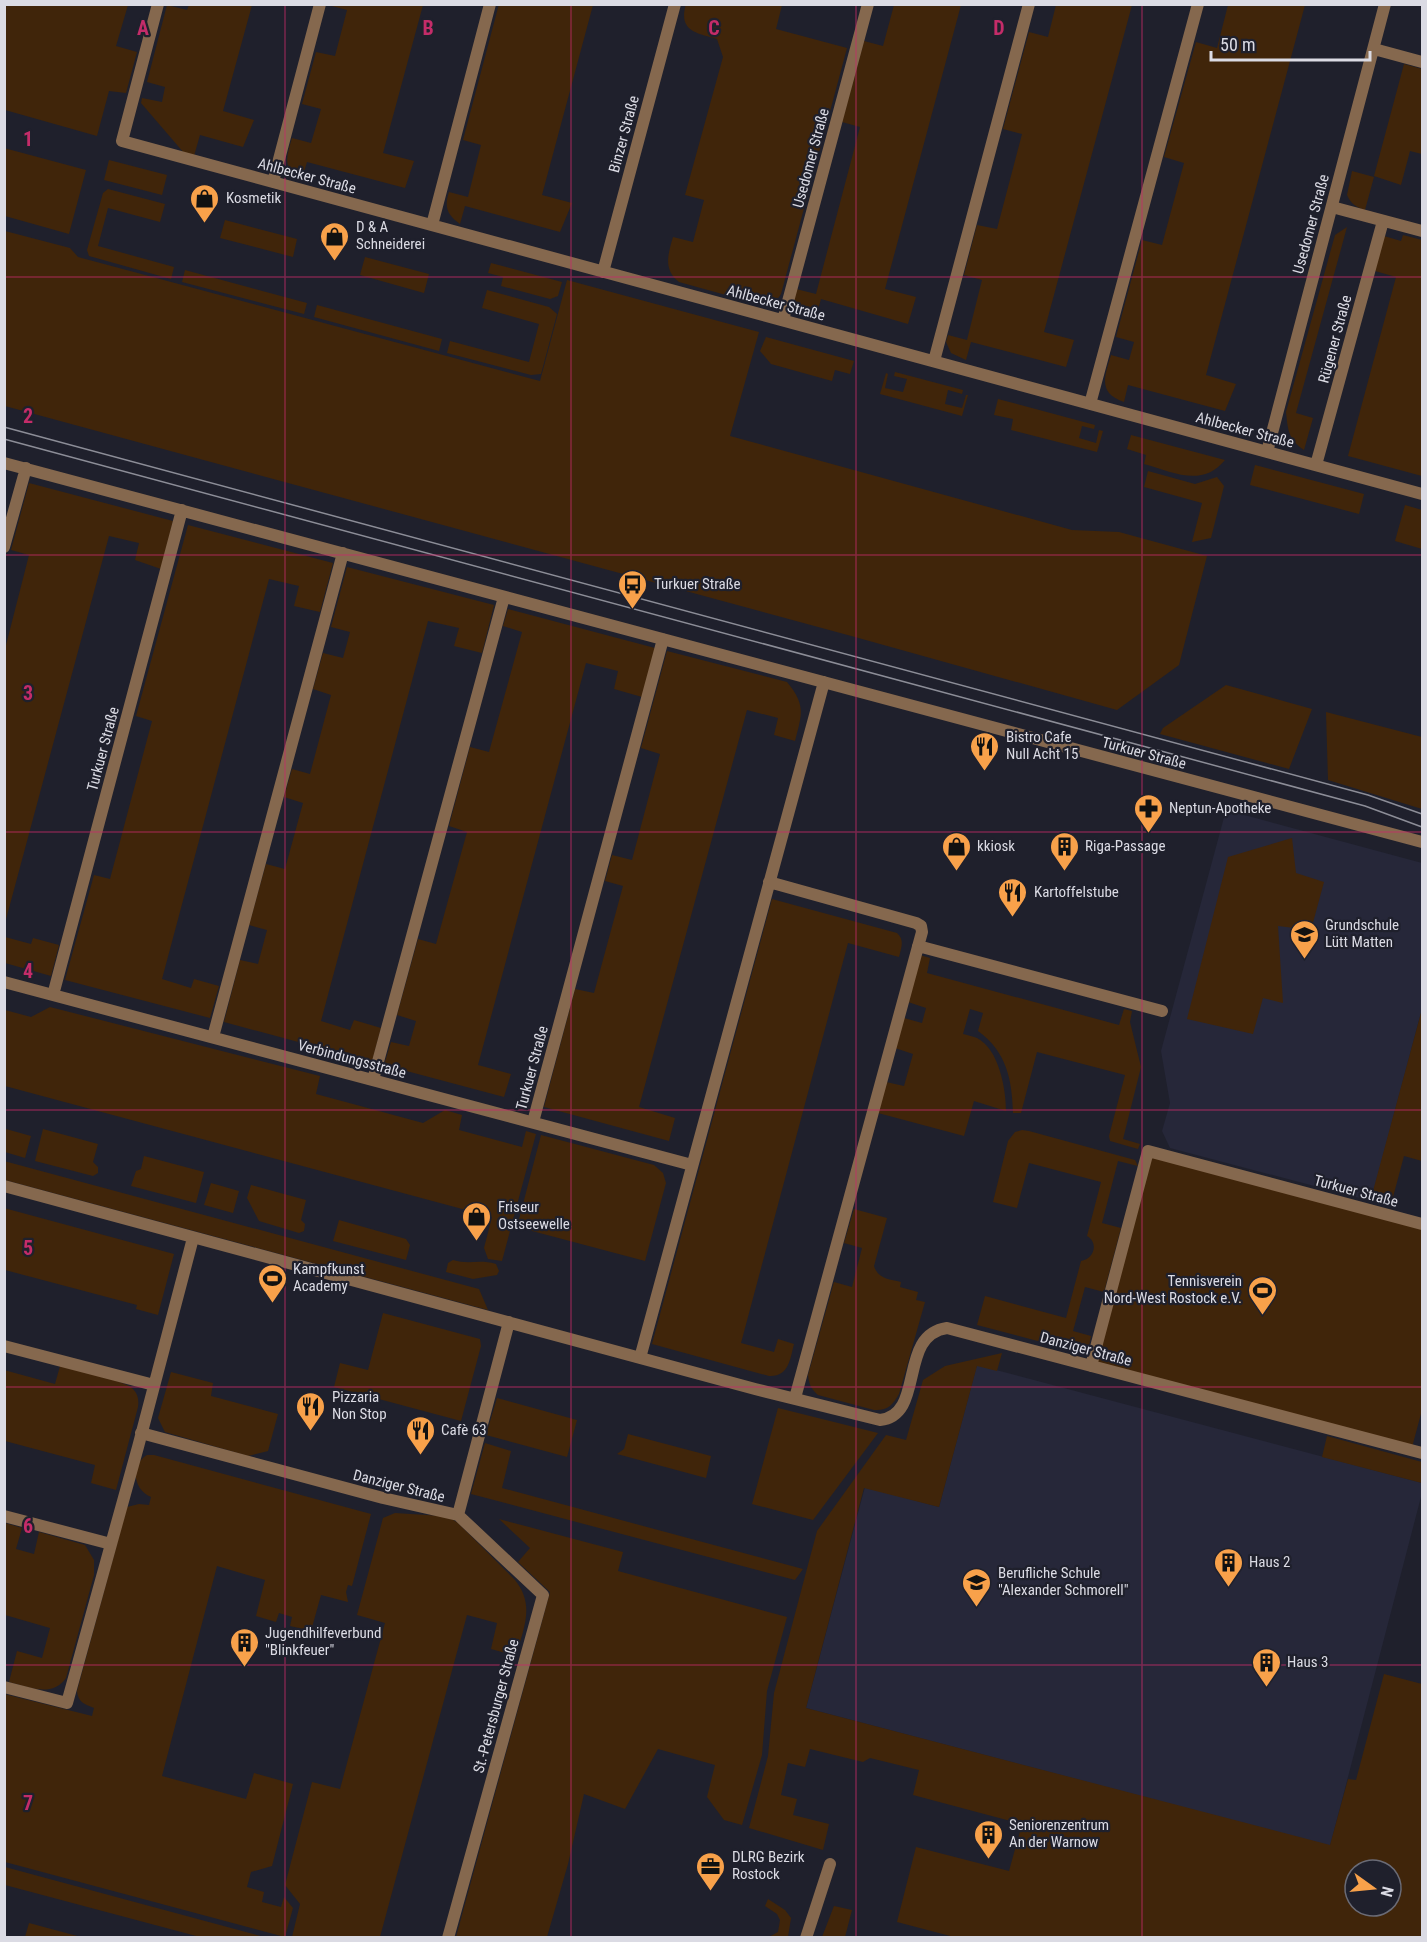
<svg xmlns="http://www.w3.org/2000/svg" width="1427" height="1942" font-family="'Roboto Condensed',sans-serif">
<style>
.built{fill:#262739}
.green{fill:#40250a;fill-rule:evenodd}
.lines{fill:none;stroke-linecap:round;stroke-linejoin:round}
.minor{stroke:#85684e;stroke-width:12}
.tram{stroke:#8c8d97;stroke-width:1.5}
.grid{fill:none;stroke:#c42c69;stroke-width:1.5;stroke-opacity:0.55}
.labels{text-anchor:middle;stroke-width:4.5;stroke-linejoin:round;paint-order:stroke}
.street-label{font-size:15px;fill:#dbdbe4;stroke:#1f202c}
.poi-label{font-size:15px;fill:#dbdbe4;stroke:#1f202c;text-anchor:start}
.grid-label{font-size:20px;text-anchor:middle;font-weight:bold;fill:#c42c69;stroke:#1f202c;stroke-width:4.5;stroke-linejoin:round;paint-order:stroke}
</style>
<rect width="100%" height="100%" fill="#1f202c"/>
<path class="built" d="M1226,810L1422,863V1009L1371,1201L1170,1148L1162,1131L1170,1103L1161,1051Z
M977,1365L1422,1483V1493L1330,1846L806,1708L865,1487L939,1507Z"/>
<path class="green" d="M499,4L593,5L542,195L572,203L560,232L465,206L460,224C447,215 444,207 449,192L468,197L481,145L463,140Z
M686,4L782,5L776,29L847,48L781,294C776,302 772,305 762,305L679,282C663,270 668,254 673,237L693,242L704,200L685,195L723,57L717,39C696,33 678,31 686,4Z
M4,5H128L116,46L137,52L126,93L109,91L97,136L5,110Z
M167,5L187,10L189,5H252L223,111L254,120L243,147L200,135L194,156L184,153L141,103L142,98L162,102L165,87L147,82Z
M328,5H423L383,153L414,161L405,188L307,162L302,178C281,169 287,156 292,138L311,143L321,109L302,104L316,52L335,56L347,10Z
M894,5H961L885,289L916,297L908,324L821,299L815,320C798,313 791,308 796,289L816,294L860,127L842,122L864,41L883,46Z
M1056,5H1132L1044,332L1074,340L1066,367L971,342L966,360L951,353L946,342L948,335L967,340L982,280L964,275L977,225L997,229L1022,134L1003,129L1029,32L1048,37Z
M1228,5H1305L1206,375L1236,384L1225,411L1128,385L1124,402C1097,393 1105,376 1111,355L1129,360L1134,342L1116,337L1142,240L1162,245L1184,163L1164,157L1196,42L1217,48Z
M1404,64L1422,69V154L1410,151L1401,185L1374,176Z
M4,148L86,170L69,234L5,216Z
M109,160L167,175L162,195L104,180Z
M1352,171L1374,177L1365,210C1356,207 1351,204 1347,195Z
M108,189L165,204L160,222L108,208L98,246L174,267L171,279L89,256L87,250L103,193Z
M225,220L297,239L293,257L220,238Z
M1347,227L1296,413L1313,418L1304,450C1288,439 1288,430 1286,412L1335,235Z
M5,231L70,248L78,257L540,381L567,280L759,332L730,436L1072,530L1119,532L1207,556L1179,665L1117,710L855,637L5,406Z
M1403,235L1422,240V476L1348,456L1396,277L1375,271L1384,236L1401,241Z
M365,257L429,274L424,293L360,275Z
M491,263L562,282L558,296L550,299L501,286L503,277L488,273Z
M185,270L307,303L304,314L182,282Z
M487,290L549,307L557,314L541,374L531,375L447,353L450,341L529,362L539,324L482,308Z
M317,305L442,339L439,351L314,317Z
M766,337L854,361L850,374L835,370L832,381L771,364L760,351Z
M895,372L963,390L962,394L948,390L945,404L962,408L966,395H968L962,416L880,394L886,373L888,374L885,388L903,392L907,379L894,376Z
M998,399L1095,425L1094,429L1082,426L1079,438L1096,443L1099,430L1103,431L1097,452L1011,430L1013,419L994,415Z
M1131,435L1225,460C1202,488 1173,472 1144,464L1146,455L1127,449Z
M1255,465L1364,494L1359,514L1250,485Z
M1148,471L1195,484L1217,477L1224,486L1211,538L1192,542L1202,503L1144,487Z
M29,483L173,521L161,569L135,560L139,543L109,536L5,923V649L29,555L11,550Z
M1405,505L1422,510V549L1395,541Z
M188,525L333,563L320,612L294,606L299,586L269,579L162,979L191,988L194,979L219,986L210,1018L65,980L94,875L110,879L152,721L136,716Z
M347,567L494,605L482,653L454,646L459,628L428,621L321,1021L350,1030L354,1020L381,1028L372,1062L224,1022L240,960L258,964L267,930L249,925L266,864L285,869L303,803L284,797L292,769L310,774L331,695L313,689L323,653L343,658L350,632L331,627Z
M508,609L655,648L642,697L614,689L618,671L586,663L478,1065L511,1074L504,1097L384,1065L391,1042L409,1046L416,1021L397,1015L418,939L436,944L467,832L449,826L470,747L489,752L522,632L503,626Z
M667,651L787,682C806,705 802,714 795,741L774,735L778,718L747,710L639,1107L675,1118L669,1141L544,1107L575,989L594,993L623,886L605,881L612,855L632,860L660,754L641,748Z
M1226,685L1312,709L1289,769L1160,734L1163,728Z
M1326,712L1422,737V809L1328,780Z
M1292,838L1296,873L1324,882L1311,930L1278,926L1283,1003L1263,998L1253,1034L1187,1019L1228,857Z
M772,899L897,933C905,940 901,948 899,957L848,943L741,1343L774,1352L778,1339L794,1344C790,1359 789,1377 769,1376L652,1344Z
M5,937L31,944L33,938L59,945L51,976L5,963Z
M920,955L930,958L927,973L1119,1025L1124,1009L1132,1011L1130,1022L1141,1067L1123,1139L1140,1144L1138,1149L1110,1141L1109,1136L1125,1075L1037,1052L1021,1113H1013C1012,1080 1007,1052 978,1031L983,1013L970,1009L963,1034C967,1035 972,1036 977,1038C999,1049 1006,1089 1006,1111L974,1101L964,1136L878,1113L886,1082L904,1086L913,1054L895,1048L904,1018L922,1023L926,1008L908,1002Z
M50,1007L320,1076L316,1094L423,1123L445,1110L462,1115L459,1130L522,1147L526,1131L536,1134L502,1261L488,1259L484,1248L492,1217L5,1086V1010L31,1017Z
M1422,1009V1161L1404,1156L1393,1197L1373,1191Z
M6,1129L31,1136L25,1158L5,1152Z
M43,1129L98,1144L93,1162L98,1167V1173L93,1176L35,1161Z
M1022,1130L1029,1131L1135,1160L1138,1166L1118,1161L1102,1223L1121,1228L1104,1292L1085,1287L1073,1331L1091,1336L1089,1346L1079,1352L977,1325L985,1296L1066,1318L1081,1261C1094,1259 1099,1243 1087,1236L1101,1182L1029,1163L1017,1208L993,1202L1008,1141L1015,1132Z
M541,1135L654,1165L663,1173L666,1183L645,1261L517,1227Z
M1148,1151L1422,1224V1410L1411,1451L1091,1366Z
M144,1156L204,1172L196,1203L131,1186L136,1171L141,1169Z
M4,1161L479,1289L488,1310L5,1180Z
M211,1183L239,1191L233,1213L204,1205Z
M251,1185L306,1200L301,1220L305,1224L304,1231L299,1233L259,1221L247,1198Z
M4,1208L174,1254L158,1315L136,1309L137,1305L5,1270Z
M854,1209L887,1218L874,1266C878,1279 889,1279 901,1282L900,1287L918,1292L916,1300L925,1302L899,1394C893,1405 887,1411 874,1410L818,1395C811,1389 809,1384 808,1375L834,1282L852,1287L862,1248L844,1243Z
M339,1220L406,1239L410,1245L406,1260L333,1241Z
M453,1260C469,1265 479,1259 496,1264L499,1271L497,1275L473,1279L446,1272L448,1263Z
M383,1313L480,1339L481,1346L461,1421L334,1387L340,1363L368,1370Z
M1002,1353L997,1371L977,1366L939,1507L864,1488L806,1708L1330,1845L1348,1779L1356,1780L1384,1674L1422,1684V1937L958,1938L897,1922L916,1847L1009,1871L1022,1824L913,1795L919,1770L870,1758L863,1762L810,1749L805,1767L788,1763L781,1795L797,1799L793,1815L829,1824L823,1850L749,1828L768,1756L774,1693L817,1531L886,1435L906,1440L923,1380L945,1366ZM1355,1870H1391V1906H1355Z
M60,1366C75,1370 125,1380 133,1389C138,1394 139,1400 138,1407L116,1490L91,1483L95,1465L5,1441L4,1370L55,1384Z
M171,1372L213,1383L211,1396L278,1414L268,1451L248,1456L165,1432L158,1418Z
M497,1398L577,1420L567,1457L486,1435Z
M778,1408L878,1433L813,1520L752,1504Z
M628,1434L711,1456L706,1478L617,1454L624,1449Z
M1327,1436L1422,1462V1483L1322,1457Z
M485,1443L511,1451L502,1488L803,1569L795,1580L471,1494Z
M147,1455H154L371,1514L352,1586L348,1585L346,1592L348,1602L321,1595L311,1631L290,1626L292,1617L279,1613L276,1622L256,1616L265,1580L217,1566L162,1776L246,1799L254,1773L293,1784L272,1866L251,1872L247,1887L264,1892L262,1902L281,1907L284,1897L293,1908L285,1937L5,1862L4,1694L92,1716L94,1708C84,1704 78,1702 77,1691L127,1507L139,1504L149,1505L151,1497C133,1490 130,1465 147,1455Z
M395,1513L442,1516L450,1518L458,1523L515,1580C535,1605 524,1627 516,1656L491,1649L497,1623L467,1615L380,1937H292L300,1904L285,1885L312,1782L340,1789L385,1623L357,1615L383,1518Z
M499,1519L623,1552L618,1571L787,1617L767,1691L762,1755L742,1825L724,1820L707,1797L715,1765L658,1749L625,1809L584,1794L568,1864L547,1937H456L550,1592L518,1562L530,1548Z
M5,1523L22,1528L16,1549L34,1554L39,1532L85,1545L94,1560V1575L66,1678C52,1698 29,1687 9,1682L17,1651L42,1658L50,1628L5,1615Z
M5,1867L264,1937H200L5,1885Z
M768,1899L785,1910L791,1918L788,1937H769L778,1932L780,1920L777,1914L765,1906Z
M834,1906L852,1910L845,1937H822Z
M29,1923L81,1937H25Z"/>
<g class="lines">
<path class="minor" d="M158,4L122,141L1422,494
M1374,49L1422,62
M273,182L320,4
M1332,207L1422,231
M432,225L490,4
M603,272L675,4
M783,320L868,4
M934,361L1029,4
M1090,404L1198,4
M1267,452L1385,4
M4,463L1422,842
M1316,465L1383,221
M4,547L26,468
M769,882L916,923L921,926L922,932L795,1398
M918,946L1162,1011
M4,982L692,1165
M53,995L182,510
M213,1037L343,553
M373,1080L504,597
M533,1122L663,639
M4,1186L755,1389L880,1420C926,1415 897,1335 947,1328L1422,1453
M4,1346L154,1385
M640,1358L824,682
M1091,1366L1148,1151L1422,1224
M141,1433L383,1498L458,1515L543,1595L448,1938
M458,1515L509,1322
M4,1516L111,1544
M4,1687L67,1703L138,1447L193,1238
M806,1938L830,1864"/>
<path class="tram" d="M4,427L1368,795L1422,814
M4,439L1365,806L1422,827"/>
</g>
<path class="grid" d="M285,4V1938M571,4V1938M856,4V1938M1142,4V1938M4,277H1422M4,555H1422M4,832H1422M4,1110H1422M4,1387H1422M4,1665H1422"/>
<defs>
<symbol id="shop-pin" viewBox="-11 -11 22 30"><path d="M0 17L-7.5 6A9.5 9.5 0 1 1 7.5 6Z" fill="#f8a14a" stroke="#1f202c"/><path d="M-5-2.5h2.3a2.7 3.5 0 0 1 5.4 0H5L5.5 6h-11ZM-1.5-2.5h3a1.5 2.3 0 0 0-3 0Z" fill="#111"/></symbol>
<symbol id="bus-pin" viewBox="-11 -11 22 30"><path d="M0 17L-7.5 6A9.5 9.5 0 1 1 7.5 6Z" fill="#f8a14a" stroke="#1f202c"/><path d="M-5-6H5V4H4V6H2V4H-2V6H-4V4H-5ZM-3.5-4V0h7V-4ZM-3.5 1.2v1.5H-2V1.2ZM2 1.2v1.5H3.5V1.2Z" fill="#111"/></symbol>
<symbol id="restaurant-pin" viewBox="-11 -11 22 30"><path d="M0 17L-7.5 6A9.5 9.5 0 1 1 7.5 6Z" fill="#f8a14a" stroke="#1f202c"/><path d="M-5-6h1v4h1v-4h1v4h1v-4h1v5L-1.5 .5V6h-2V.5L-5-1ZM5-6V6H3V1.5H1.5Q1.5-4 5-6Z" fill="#111"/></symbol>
<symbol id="pharmacy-pin" viewBox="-11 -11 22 30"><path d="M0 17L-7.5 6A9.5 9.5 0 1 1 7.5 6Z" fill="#f8a14a" stroke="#1f202c"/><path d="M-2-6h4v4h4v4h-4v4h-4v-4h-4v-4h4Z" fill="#111"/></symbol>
<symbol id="building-pin" viewBox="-11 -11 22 30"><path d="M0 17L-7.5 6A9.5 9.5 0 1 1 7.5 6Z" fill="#f8a14a" stroke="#1f202c"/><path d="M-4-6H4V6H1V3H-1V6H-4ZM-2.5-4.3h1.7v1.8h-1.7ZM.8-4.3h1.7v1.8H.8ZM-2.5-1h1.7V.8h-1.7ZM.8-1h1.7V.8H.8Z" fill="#111"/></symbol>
<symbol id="school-pin" viewBox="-11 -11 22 30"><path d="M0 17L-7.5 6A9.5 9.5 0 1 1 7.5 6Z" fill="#f8a14a" stroke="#1f202c"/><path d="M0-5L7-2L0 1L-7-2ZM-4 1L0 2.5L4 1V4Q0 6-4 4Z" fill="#111"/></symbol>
<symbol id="stadium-pin" viewBox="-11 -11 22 30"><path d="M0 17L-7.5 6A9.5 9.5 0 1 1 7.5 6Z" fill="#f8a14a" stroke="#1f202c"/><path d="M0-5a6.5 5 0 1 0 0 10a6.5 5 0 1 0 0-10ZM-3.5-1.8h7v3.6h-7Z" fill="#111"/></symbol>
<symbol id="office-pin" viewBox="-11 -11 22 30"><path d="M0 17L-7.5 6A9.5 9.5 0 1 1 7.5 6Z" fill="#f8a14a" stroke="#1f202c"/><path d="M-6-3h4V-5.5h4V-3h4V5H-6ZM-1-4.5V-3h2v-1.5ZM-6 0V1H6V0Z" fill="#111"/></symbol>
</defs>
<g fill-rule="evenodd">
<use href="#shop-pin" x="188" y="182" width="33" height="45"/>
<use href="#shop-pin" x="318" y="220" width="33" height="45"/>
<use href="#bus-pin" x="616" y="568" width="33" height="45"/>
<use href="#restaurant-pin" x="968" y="730" width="33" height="45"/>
<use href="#pharmacy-pin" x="1132" y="792" width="33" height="45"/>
<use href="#shop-pin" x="940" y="830" width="33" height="45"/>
<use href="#building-pin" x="1048" y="830" width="33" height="45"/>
<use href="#restaurant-pin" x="996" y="876" width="33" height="45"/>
<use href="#school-pin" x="1288" y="918" width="33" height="45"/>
<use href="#shop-pin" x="460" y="1200" width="33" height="45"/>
<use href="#stadium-pin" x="256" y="1262" width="33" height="45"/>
<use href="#stadium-pin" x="1246" y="1274" width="33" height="45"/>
<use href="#restaurant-pin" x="294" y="1390" width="33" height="45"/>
<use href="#restaurant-pin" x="404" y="1414" width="33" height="45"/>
<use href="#building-pin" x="1212" y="1546" width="33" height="45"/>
<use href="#school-pin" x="960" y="1566" width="33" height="45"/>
<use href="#building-pin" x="228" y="1626" width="33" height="45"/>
<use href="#building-pin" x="1250" y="1646" width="33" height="45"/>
<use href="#building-pin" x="972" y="1818" width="33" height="45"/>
<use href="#office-pin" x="694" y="1850" width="33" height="45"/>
</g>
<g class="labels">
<g class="street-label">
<text transform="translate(624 134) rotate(-75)" y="5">Binzer Straße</text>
<text transform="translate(811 158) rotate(-75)" y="5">Usedomer Straße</text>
<text transform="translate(307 176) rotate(15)" y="5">Ahlbecker Straße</text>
<text transform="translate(1311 224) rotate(-75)" y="5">Usedomer Straße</text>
<text transform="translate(776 303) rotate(15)" y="5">Ahlbecker Straße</text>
<text transform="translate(1335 339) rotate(-75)" y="5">Rügener Straße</text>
<text transform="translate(1245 430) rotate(15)" y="5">Ahlbecker Straße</text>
<text transform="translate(103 749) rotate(-75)" y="5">Turkuer Straße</text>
<text transform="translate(1144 753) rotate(15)" y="5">Turkuer Straße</text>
<text transform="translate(352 1059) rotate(15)" y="5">Verbindungsstraße</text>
<text transform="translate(532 1068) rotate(-75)" y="5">Turkuer Straße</text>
<text transform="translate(1356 1191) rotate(15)" y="5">Turkuer Straße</text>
<text transform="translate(1086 1349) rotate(15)" y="5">Danziger Straße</text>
<text transform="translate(399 1486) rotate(14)" y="5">Danziger Straße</text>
<text transform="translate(496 1706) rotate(-75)" y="5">St.-Petersburger Straße</text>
</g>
<g class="poi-label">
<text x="226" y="203">Kosmetik</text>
<text x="356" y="232">D &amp; A<tspan x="356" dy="17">Schneiderei</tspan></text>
<text x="654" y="589">Turkuer Straße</text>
<text x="1006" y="742">Bistro Cafe<tspan x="1006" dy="17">Null Acht 15</tspan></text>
<text x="1169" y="813">Neptun-Apotheke</text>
<text x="977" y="851">kkiosk</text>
<text x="1085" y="851">Riga-Passage</text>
<text x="1034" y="897">Kartoffelstube</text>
<text x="1325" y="930">Grundschule<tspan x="1325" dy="17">Lütt Matten</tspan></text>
<text x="498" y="1212">Friseur<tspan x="498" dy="17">Ostseewelle</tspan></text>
<text x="293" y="1274">Kampfkunst<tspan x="293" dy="17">Academy</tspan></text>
<text x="1242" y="1286" text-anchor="end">Tennisverein<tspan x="1242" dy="17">Nord-West Rostock e.V.</tspan></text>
<text x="332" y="1402">Pizzaria<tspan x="332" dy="17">Non Stop</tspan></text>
<text x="441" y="1435">Cafè 63</text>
<text x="1249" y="1567">Haus 2</text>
<text x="998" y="1578">Berufliche Schule<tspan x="998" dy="17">"Alexander Schmorell"</tspan></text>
<text x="265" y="1638">Jugendhilfeverbund<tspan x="265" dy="17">"Blinkfeuer"</tspan></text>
<text x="1287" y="1667">Haus 3</text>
<text x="1009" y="1830">Seniorenzentrum<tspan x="1009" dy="17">An der Warnow</tspan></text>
<text x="732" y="1862">DLRG Bezirk<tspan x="732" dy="17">Rostock</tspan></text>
</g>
</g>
<g class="grid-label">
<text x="143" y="35">A</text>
<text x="428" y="35">B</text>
<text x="714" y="35">C</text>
<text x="999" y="35">D</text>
<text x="28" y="146">1</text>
<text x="28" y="423">2</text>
<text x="28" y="700">3</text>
<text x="28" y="978">4</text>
<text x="28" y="1255">5</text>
<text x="28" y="1533">6</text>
<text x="28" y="1810">7</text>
</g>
<rect width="1427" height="1942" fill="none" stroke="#dbdbe4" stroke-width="12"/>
<g transform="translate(1373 1888) rotate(105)"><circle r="28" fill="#1f202c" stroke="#6a6b76" stroke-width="1.5"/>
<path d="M0-4.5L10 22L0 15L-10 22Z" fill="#f8a14a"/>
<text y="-9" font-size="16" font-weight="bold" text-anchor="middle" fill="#dbdbe4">N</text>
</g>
<path d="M1211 51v9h159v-9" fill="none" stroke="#dbdbe4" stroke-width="3"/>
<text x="1220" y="51" font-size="18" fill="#dbdbe4" stroke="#1f202c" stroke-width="4.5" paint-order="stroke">50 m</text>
</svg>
